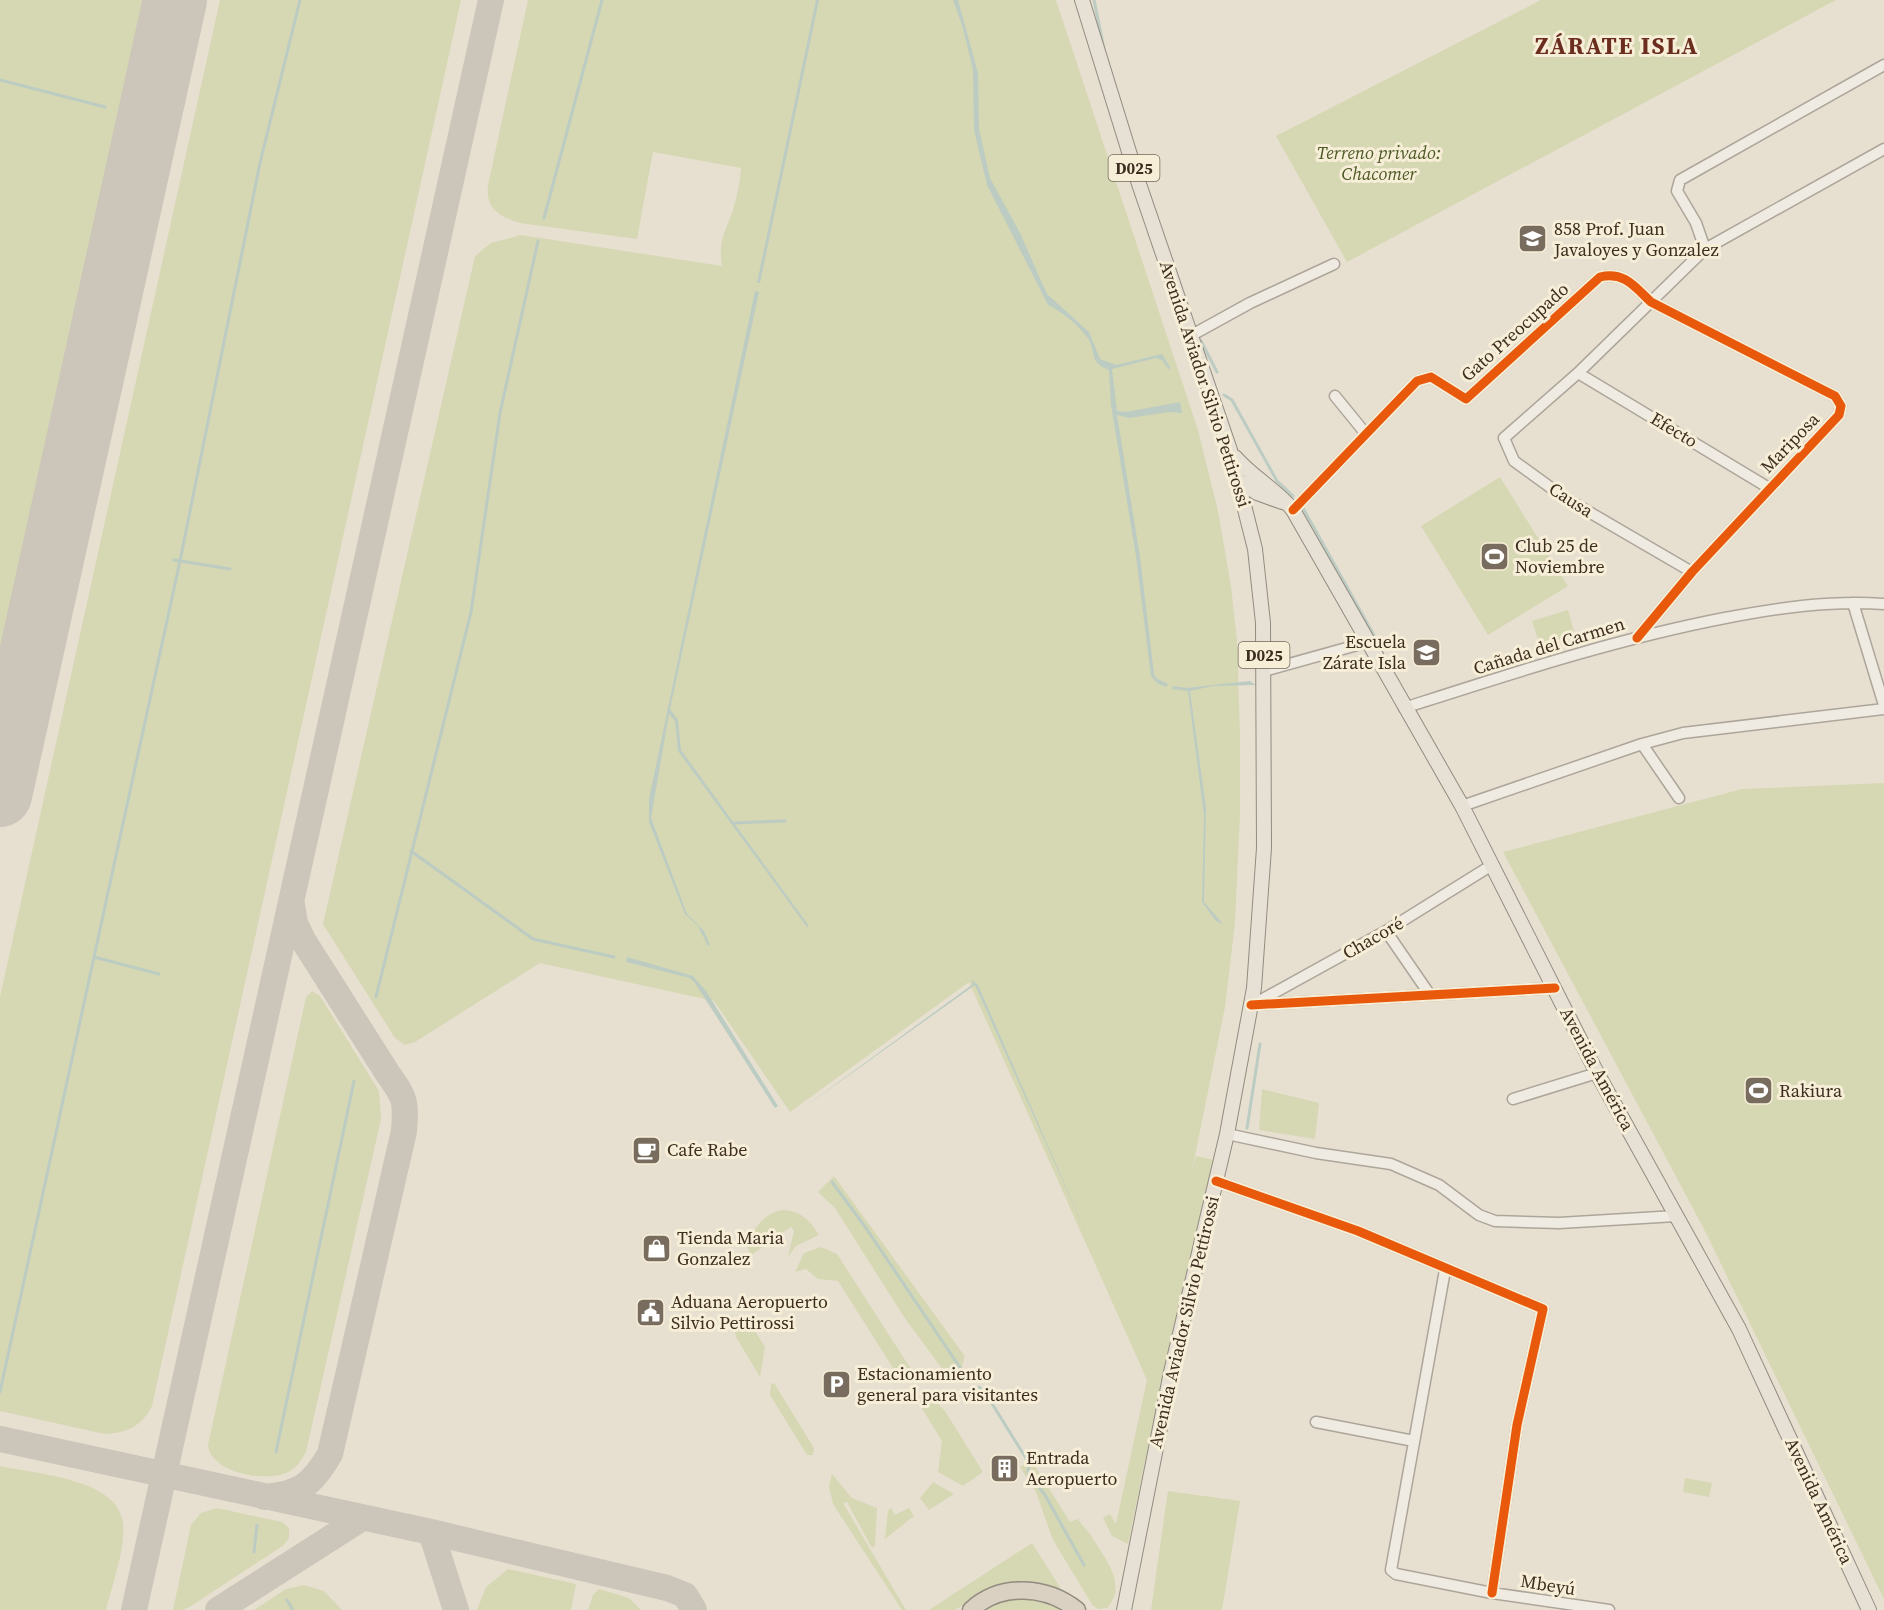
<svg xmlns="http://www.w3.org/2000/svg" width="1884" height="1610" font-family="'Source Serif 4',serif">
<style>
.green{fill:#d6d7b3}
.water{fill:#bcccc2}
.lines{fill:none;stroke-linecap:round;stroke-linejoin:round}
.stream{stroke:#bcccc2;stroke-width:3}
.taxiway{stroke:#cbc5ba;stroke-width:26}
.runway{stroke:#cbc5ba;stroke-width:64}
.minor-casing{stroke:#ada599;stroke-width:13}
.major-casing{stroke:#928b80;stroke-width:16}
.highway-casing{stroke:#928b80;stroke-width:19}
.minor{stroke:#efebe3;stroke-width:10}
.major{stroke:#e6e1d4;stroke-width:14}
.highway{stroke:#dad1c2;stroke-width:16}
.cycleway-casing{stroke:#f7eed8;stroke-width:13}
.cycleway{stroke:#e8590c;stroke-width:9}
.labels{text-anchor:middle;stroke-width:6;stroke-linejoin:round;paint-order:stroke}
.shield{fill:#f7eed8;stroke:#756857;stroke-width:1.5}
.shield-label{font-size:16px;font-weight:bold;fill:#3d2e20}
.park-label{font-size:18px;font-style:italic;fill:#4d5a26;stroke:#f7eed8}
.poi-label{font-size:18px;fill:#3d2e20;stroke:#f7eed8;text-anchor:start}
.street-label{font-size:18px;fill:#3d2e20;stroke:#f7eed8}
.district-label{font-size:24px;font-weight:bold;letter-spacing:1.5px;fill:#6b2e1e;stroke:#f7eed8}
</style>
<rect width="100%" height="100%" fill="#e7e0d1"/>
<path class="green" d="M0,0H144L0,651Z
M220,0H461L152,1406C142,1426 127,1433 105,1434L0,1411V997Z
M528,0H1056L1198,430L1218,511L1231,586L1237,641L1240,736V814L1235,923L1225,1007L1192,1171L1196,1156L1214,1160L1150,1437L1128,1544L1112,1536L1103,1518L1110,1514L1116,1524L1147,1380L969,982L790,1112L714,1001L540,963L415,1042L405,1045L395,1038L323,924L475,256L491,243L521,235L722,266C718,240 725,233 733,210C737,197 740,181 741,168L653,152L637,239L520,223C500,217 485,208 488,185Z
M1541,0H1836L1347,262L1276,136Z
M1500,477L1568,586L1488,635L1421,526Z
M1568,610L1575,635L1540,645L1532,621Z
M1884,783V1599L1705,1231L1503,852L1742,789Z
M312,991L320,996L379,1091L381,1119L306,1452C301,1461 296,1469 286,1473C264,1482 211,1473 208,1445L306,997Z
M1262,1089L1319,1103L1315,1139L1259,1130Z
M834,1176L964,1355C964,1365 960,1377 949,1378L904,1317L835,1208L818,1192Z
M781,1210C800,1210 810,1220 819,1235L796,1246L788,1257L794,1231L791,1227L751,1255L746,1244C755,1228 762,1215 781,1210Z
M821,1247L837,1254L918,1380L898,1376L838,1281L818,1279L806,1269L795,1272L804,1253Z
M731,1314L735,1320L742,1317L752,1326L765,1347L760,1377L736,1337Z
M774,1383L814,1448L813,1455H807L770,1395L771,1384Z
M916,1399L938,1404L945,1411L983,1472L963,1486L938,1472L942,1441Z
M1031,1460L1070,1522L1080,1518L1078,1520L1090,1534C1103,1556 1129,1584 1107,1608L1098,1609L1093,1606L1053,1540L1036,1492L1020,1467Z
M0,1466C35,1474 118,1478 123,1523C126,1547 112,1586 106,1610H0Z
M832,1474L852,1498L877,1508L875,1546L872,1548L847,1502L843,1503L906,1610H902L833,1504L829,1486Z
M1685,1478L1712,1483L1709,1497L1683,1492Z
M933,1482L954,1494L929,1510L920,1498Z
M1168,1491L1240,1501L1222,1610H1151Z
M217,1508L282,1522L289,1528V1538L284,1545L191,1606L183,1610H173L191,1525L201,1513Z
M891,1508L895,1515L909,1508L914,1516L885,1539L888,1511Z
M1032,1543L1063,1592L983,1593L955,1610H929Z
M508,1569L576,1584L571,1610H477L486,1587Z
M304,1585L324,1591L342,1610H254L286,1589Z
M599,1589L629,1598L641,1610H588L593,1595Z
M1033,1596L1067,1610H979L991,1602Z"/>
<path class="water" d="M816,0H819L760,283H757Z
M953,0H958L978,73L979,129L990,178L1020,233L1047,294L1089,332L1100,359L1116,365L1162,354L1170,367L1169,370L1162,360L1156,358L1112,369L1117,411L1126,412L1180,402L1182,413L1169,412L1129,418L1117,415L1140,557L1154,674L1156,678L1168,684L1166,687L1157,683L1151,676L1136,556L1111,405L1109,370C1086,361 1098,349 1086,336C1076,323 1062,312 1048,305L987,185L974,130L973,70L963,28Z
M755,291L759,292L670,709L678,720L681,750L809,926L807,927L678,751L675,721L669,714L651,818L687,914L704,931L710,945L708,946L698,926L685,914L649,822V799Z
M1250,681L1256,685L1213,686L1190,691L1206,808L1204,902L1223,924L1216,921L1202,902L1204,815L1188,691L1172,689L1173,686L1186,688Z
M627,957L693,976L706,991L778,1106L775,1108L695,983L690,978L626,962Z
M971,979L978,985L1086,1233L975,985L792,1116L973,984Z"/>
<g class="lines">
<path class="stream" d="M1094,0L1104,49
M0,80L105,107
M544,218L602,0
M1201,341L1217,372
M1224,395L1232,400L1277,481L1293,496
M1303,508L1376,639
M174,560L230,569
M732,823L785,821
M411,851L533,939L614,957
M159,974L94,957L180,561L260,163L300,0
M376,997L471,612L500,413L538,241
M1247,1128L1260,1044
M832,1182L866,1228L961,1369
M979,1387L986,1394L1029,1463L1028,1472L1045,1495L1084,1565
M0,1392L94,957
M276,1452L354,1081
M254,1552L257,1525
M287,1600L293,1610"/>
<path class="taxiway" d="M0,1439L431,1532L456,1610
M264,1497C300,1494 312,1485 330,1454L404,1131C406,1101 406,1099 388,1074L303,940L295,923L292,905
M431,1532L667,1588L685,1595L694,1610
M134,1610L491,0
M218,1610L362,1518"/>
<path class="runway" d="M0,795L175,0"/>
<defs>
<path id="minor" d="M1705,249L1696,223L1677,191L1680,180L1884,65
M1192,335L1250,303L1334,264
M1578,373L1769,488
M1335,396L1366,434
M1293,510L1417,381L1431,377L1466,399L1600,277C1624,271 1635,287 1651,302L1827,392L1835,396L1841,406L1839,415L1692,572L1637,638
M1692,572L1565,498L1514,461L1504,438L1578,373L1705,249L1884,149
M1853,603L1884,705
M1264,671L1368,642
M1404,708C1510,674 1616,639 1725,618C1777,608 1831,600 1884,604
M1642,744L1679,798
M1462,806L1642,744L1683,733L1884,709
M1386,931L1430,995
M1254,1004L1386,931L1492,865
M1251,1005L1555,988
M1513,1099L1597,1073
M1227,1134L1316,1153L1391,1164L1439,1185L1479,1215L1495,1221L1559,1223L1676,1216
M1216,1181L1358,1231L1543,1309L1517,1425L1492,1593
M1445,1270L1391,1570L1396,1574L1492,1593L1609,1610
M1316,1422L1414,1441"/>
<path id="major" d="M1082,0L1139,184L1230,450L1255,549L1263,623L1264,848L1254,988L1227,1134L1171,1372L1124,1610
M1235,457C1252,477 1276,489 1293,510L1462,806L1597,1073L1739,1329L1869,1610
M1239,481L1257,493L1282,502"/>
<path id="highway" d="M971,1610C1001,1582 1047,1586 1077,1610"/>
</defs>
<use href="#minor" class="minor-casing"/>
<use href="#major" class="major-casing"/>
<use href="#highway" class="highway-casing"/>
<use href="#minor" class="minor"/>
<use href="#major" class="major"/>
<use href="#highway" class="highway"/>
<defs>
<path id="cycleway" d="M1293,510L1417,381L1431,377L1466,399L1600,277C1624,271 1635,287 1651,302L1827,392L1835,396L1841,406L1839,415L1692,572L1637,638
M1251,1005L1555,988
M1216,1181L1358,1231L1543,1309L1517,1425L1492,1593"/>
</defs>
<use href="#cycleway" class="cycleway-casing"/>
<use href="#cycleway" class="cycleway"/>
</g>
<defs>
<symbol id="school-square" viewBox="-11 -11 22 22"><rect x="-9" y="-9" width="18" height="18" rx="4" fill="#786c5e" stroke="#f7eed8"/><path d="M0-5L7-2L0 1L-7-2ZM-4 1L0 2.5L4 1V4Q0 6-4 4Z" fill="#fff"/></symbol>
<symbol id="stadium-square" viewBox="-11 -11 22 22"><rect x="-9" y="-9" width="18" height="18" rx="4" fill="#786c5e" stroke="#f7eed8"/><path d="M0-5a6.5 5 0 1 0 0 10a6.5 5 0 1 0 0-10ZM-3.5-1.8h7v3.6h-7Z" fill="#fff"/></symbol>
<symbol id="cafe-square" viewBox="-11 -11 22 22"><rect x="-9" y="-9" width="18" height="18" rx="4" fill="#786c5e" stroke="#f7eed8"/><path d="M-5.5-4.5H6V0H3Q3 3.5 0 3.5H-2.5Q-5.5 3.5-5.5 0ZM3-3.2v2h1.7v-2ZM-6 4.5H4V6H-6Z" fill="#fff"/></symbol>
<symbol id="shop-square" viewBox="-11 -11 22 22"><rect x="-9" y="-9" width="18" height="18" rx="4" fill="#786c5e" stroke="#f7eed8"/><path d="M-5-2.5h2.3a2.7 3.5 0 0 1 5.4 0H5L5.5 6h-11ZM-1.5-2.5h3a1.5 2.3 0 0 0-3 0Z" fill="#fff"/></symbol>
<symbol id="civic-square" viewBox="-11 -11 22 22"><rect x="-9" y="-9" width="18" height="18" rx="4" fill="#786c5e" stroke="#f7eed8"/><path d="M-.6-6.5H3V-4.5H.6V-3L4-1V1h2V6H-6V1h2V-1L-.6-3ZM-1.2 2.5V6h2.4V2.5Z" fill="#fff"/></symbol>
<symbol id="parking-square" viewBox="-11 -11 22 22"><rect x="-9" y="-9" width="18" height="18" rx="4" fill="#786c5e" stroke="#f7eed8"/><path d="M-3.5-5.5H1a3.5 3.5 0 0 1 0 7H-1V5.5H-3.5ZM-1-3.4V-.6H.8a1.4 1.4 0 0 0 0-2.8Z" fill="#fff"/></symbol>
<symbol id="building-square" viewBox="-11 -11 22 22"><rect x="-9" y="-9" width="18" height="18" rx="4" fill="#786c5e" stroke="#f7eed8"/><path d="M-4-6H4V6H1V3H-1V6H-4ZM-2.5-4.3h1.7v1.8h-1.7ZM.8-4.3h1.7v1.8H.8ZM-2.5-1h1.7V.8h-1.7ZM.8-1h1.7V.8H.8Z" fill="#fff"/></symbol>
</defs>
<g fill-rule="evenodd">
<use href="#school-square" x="1516" y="222" width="33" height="33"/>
<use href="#stadium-square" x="1478" y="540" width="33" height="33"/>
<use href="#school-square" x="1410" y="636" width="33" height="33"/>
<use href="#stadium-square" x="1742" y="1074" width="33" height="33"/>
<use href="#cafe-square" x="630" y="1134" width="33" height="33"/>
<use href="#shop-square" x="640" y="1232" width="33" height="33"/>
<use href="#civic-square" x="634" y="1296" width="33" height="33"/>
<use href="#parking-square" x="820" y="1368" width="33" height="33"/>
<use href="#building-square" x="988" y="1452" width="33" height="33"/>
</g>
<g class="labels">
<g class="shield">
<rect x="1108.5" y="155" width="51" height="26" rx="4.5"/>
<rect x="1238.5" y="642" width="51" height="26" rx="4.5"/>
</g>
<g class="shield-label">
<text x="1134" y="174">D025</text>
<text x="1264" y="661">D025</text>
</g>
<g class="park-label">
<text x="1379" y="159">Terreno privado:<tspan x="1379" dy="21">Chacomer</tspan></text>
</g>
<g class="poi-label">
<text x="1554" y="235">858 Prof. Juan<tspan x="1554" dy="21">Javaloyes y Gonzalez</tspan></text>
<text x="1515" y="552">Club 25 de<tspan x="1515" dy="21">Noviembre</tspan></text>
<text x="1406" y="648" text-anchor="end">Escuela<tspan x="1406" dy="21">Zárate Isla</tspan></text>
<text x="1779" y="1097">Rakiura</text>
<text x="667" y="1156">Cafe Rabe</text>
<text x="677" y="1244">Tienda Maria<tspan x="677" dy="21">Gonzalez</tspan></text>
<text x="671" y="1308">Aduana Aeropuerto<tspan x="671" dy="21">Silvio Pettirossi</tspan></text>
<text x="857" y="1380">Estacionamiento<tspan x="857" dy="21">general para visitantes</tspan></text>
<text x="1026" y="1464">Entrada<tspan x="1026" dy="21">Aeropuerto</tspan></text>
</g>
<g class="street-label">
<text transform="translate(1515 332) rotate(-42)" y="6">Gato Preocupado</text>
<text transform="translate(1205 384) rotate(72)" y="6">Avenida Aviador Silvio Pettirossi</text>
<text transform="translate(1674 430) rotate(31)" y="6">Efecto</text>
<text transform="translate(1790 443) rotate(-46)" y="6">Mariposa</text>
<text transform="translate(1571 500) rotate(33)" y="6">Causa</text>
<text transform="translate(1549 646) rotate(-17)" y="6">Cañada del Carmen</text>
<text transform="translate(1373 938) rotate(-30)" y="6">Chacoré</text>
<text transform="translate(1597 1069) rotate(62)" y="6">Avenida América</text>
<text transform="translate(1184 1322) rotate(-77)" y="6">Avenida Aviador Silvio Pettirossi</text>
<text transform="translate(1819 1501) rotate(65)" y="6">Avenida América</text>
<text transform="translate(1548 1585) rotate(9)" y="6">Mbeyú</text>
</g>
<g class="district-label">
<text x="1617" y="54">ZÁRATE ISLA</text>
</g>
</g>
</svg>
